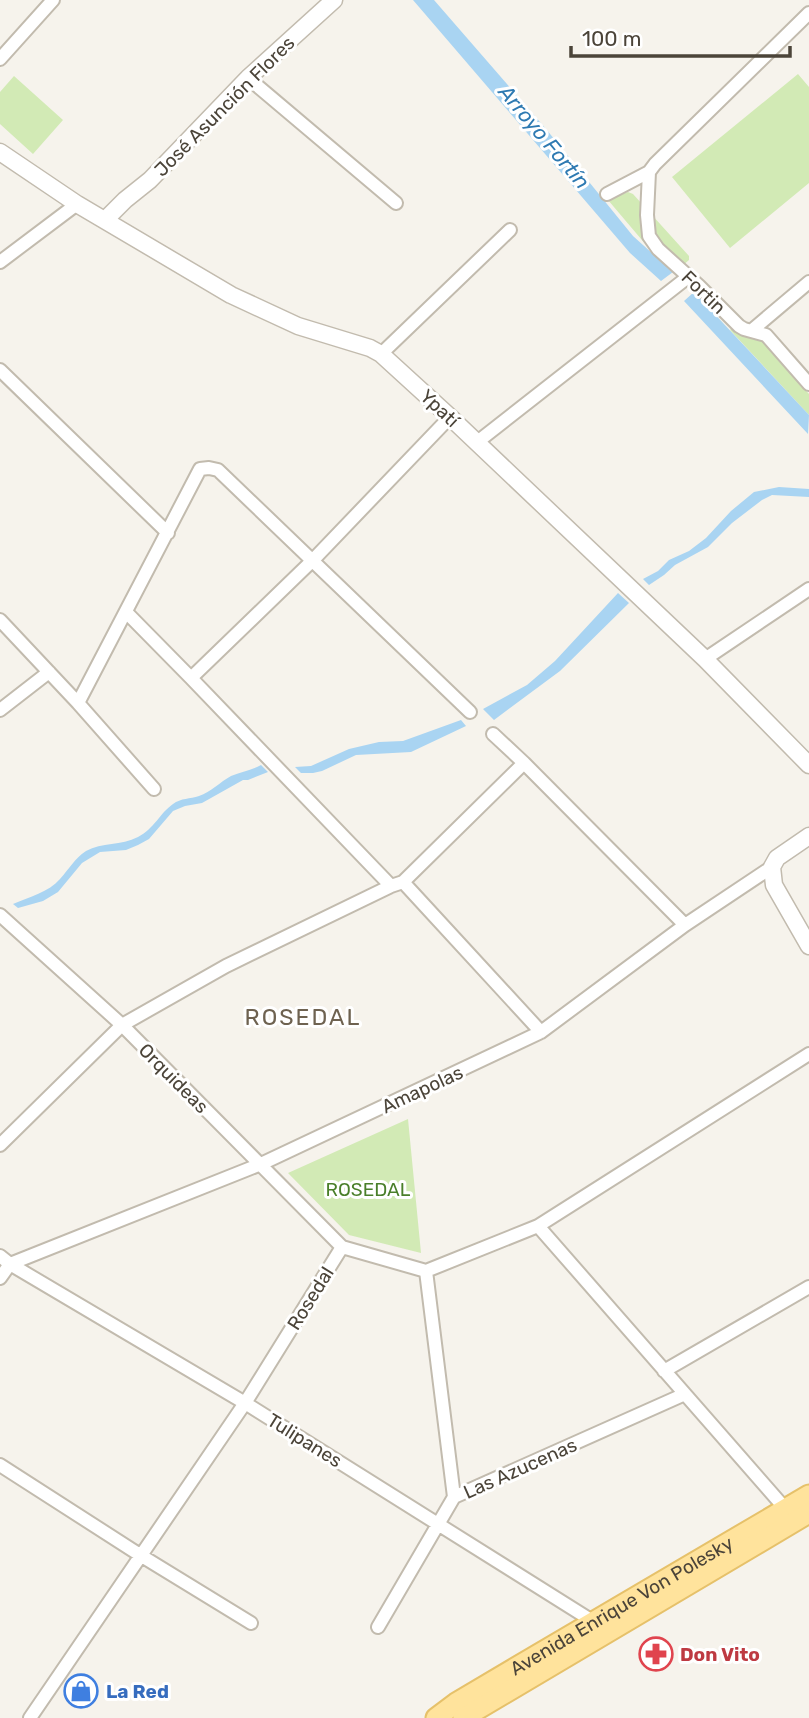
<svg xmlns="http://www.w3.org/2000/svg" width="809" height="1718" font-family="Rubik,sans-serif">
<style>
.green{fill:#d2eab5}
.water{fill:#a9d4f2}
.lines{fill:none;stroke-linecap:round;stroke-linejoin:round}
.minor-casing{stroke:#c2bbae;stroke-width:16}
.tertiary-casing{stroke:#c2bbae;stroke-width:19}
.primary-casing{stroke:#e6c16a;stroke-width:23}
.minor{stroke:#fff;stroke-width:12}
.tertiary{stroke:#fff;stroke-width:16}
.primary{stroke:#ffe39c;stroke-width:19}
.labels{text-anchor:middle;stroke-width:6;stroke-linejoin:round;paint-order:stroke}
.street-label{font-size:19px;fill:#4b4439;stroke:#fff}
.park-label{font-size:19px;fill:#4a7f2a;stroke:#fff}
.health-label{font-size:19px;font-weight:bold;fill:#be3a42;stroke:#fff;text-anchor:start}
.shop-label{font-size:19px;font-weight:bold;fill:#366cbe;stroke:#fff;text-anchor:start}
.water-label{font-size:21px;font-style:italic;fill:#2e7ab2;stroke:#fff}
.quarter-label{font-size:23px;letter-spacing:2px;fill:#6e6250;stroke:#fff}
</style>
<rect width="100%" height="100%" fill="#f6f3ec"/>
<path class="green" d="M798,74L809,87V183L730,248L672,177Z
M14,76L63,120L33,154L0,124V92Z
M628,192L633,194L689,256V260L675,272L647,246L608,200Z
M731,329L747,337L762,340L809,394V415L730,330Z
M408,1119L421,1253L349,1235L288,1173Z"/>
<path class="water" d="M413,0H434L546,129L633,236L673,272L661,281L630,253Z
M694,292L809,415L808,434L684,301Z
M779,487L809,489V497L772,495L762,500L732,523L708,547L675,565L664,575L649,585L643,579L658,571L669,560L689,551L706,538L731,511L754,492Z
M618,593L629,603L560,671L494,720L483,709L527,685L555,661Z
M461,720L466,726L411,752L356,755L322,771L313,773H301L295,767L311,766L349,749L379,742L403,741Z
M261,765L268,772L248,780H243L202,803L185,806L173,811L149,839L138,845L126,850L100,852L82,863L58,892L43,901L18,908L13,904C29,897 49,892 60,879C70,868 74,859 86,851C102,842 121,846 138,837C155,828 159,814 173,804C181,798 190,799 199,796C211,792 220,782 231,776C241,772 252,770 261,765Z"/>
<g class="lines">
<defs>
<path id="minor" d="M0,59L53,0
M248,78L396,203
M649,172L647,215L649,236L658,249L699,286L739,326L744,329L766,335L809,384
M607,194L649,172L655,164L809,13
M0,262L77,204
M751,331L809,282
M381,354L510,230
M0,370L168,533
M476,443L688,277
M126,612L191,678L391,886
M0,620L78,703L154,789
M705,659L809,589
M191,678L313,560L450,417
M78,703L200,469L209,468L218,470L470,712
M0,710L49,672
M493,734L524,763L685,925
M403,882L541,1032
M0,915L122,1025L342,1247
M0,1145L122,1025L226,966L391,886L403,882L524,763
M538,1226L789,1513
M342,1247L426,1271L538,1226L809,1054
M0,1256L10,1264L245,1403L594,1622L596,1625
M426,1271L454,1497
M0,1278L10,1264L261,1164L541,1032L685,925L772,867
M664,1371L809,1287
M0,1465L140,1555L251,1623
M378,1627L454,1497L685,1394
M30,1718L245,1403L342,1247"/>
<path id="tertiary" d="M0,152L77,204L231,295L298,326L370,348L381,354L450,417L705,659L809,765
M105,220L125,200L150,180L248,78L334,0
M809,836L777,858L772,867L774,885L809,946"/>
<g id="primary">
<path id="s1" d="M436,1718L456,1703L515,1668L809,1495"/>
<path d="M463,1718L809,1513"/>
</g>
</defs>
<use href="#minor" class="minor-casing"/>
<use href="#tertiary" class="tertiary-casing"/>
<use href="#primary" class="primary-casing"/>
<use href="#minor" class="minor"/>
<use href="#tertiary" class="tertiary"/>
<use href="#primary" class="primary"/>
</g>
<defs>
<symbol id="pharmacy-ring" viewBox="-11 -11 22 22"><circle r="9.5" fill="#fff" stroke="#e0444e" stroke-width="1.5"/><path d="M-2-6h4v4h4v4h-4v4h-4v-4h-4v-4h4Z" fill="#e0444e"/></symbol>
<symbol id="shop-ring" viewBox="-11 -11 22 22"><circle r="9.5" fill="#fff" stroke="#3f7fe0" stroke-width="1.5"/><path d="M-5-2.5h2.3a2.7 3.5 0 0 1 5.4 0H5L5.5 6h-11ZM-1.5-2.5h3a1.5 2.3 0 0 0-3 0Z" fill="#3f7fe0"/></symbol>
</defs>
<g fill-rule="evenodd">
<use href="#pharmacy-ring" x="637" y="1635" width="38" height="38"/>
<use href="#shop-ring" x="62" y="1672" width="38" height="38"/>
</g>
<g class="labels">
<g class="street-label">
<text transform="translate(224 106) rotate(-45)" y="7">José Asunción Flores</text>
<text transform="translate(704 292) rotate(44)" y="7">Fortin</text>
<text transform="translate(440 408) rotate(43)" y="7">Ypatí</text>
<text transform="translate(174 1078) rotate(45)" y="7">Orquideas</text>
<text transform="translate(422 1089) rotate(-25)" y="7">Amapolas</text>
<text transform="translate(310 1298) rotate(-58)" y="7">Rosedal</text>
<text transform="translate(305 1440) rotate(32)" y="7">Tulipanes</text>
<text transform="translate(520 1468) rotate(-24)" y="7">Las Azucenas</text>
<text dy="7" stroke="none"><textPath href="#s1" startOffset="217">Avenida Enrique Von Polesky</textPath></text>
</g>
<g class="park-label">
<text x="368" y="1196">ROSEDAL</text>
</g>
<g class="health-label">
<text x="680" y="1661">Don Vito</text>
</g>
<g class="shop-label">
<text x="106" y="1698">La Red</text>
</g>
<g class="water-label">
<text transform="translate(544 137) rotate(50)" y="7">Arroyo Fortín</text>
</g>
<g class="quarter-label">
<text x="303" y="1025">ROSEDAL</text>
</g>
</g>
<path d="M571 46v10h219v-10" fill="none" stroke="#4b4439" stroke-width="3.5"/>
<text x="582" y="46" font-size="21" fill="#4b4439" stroke="#ffffff" stroke-width="5" paint-order="stroke">100 m</text>
</svg>
